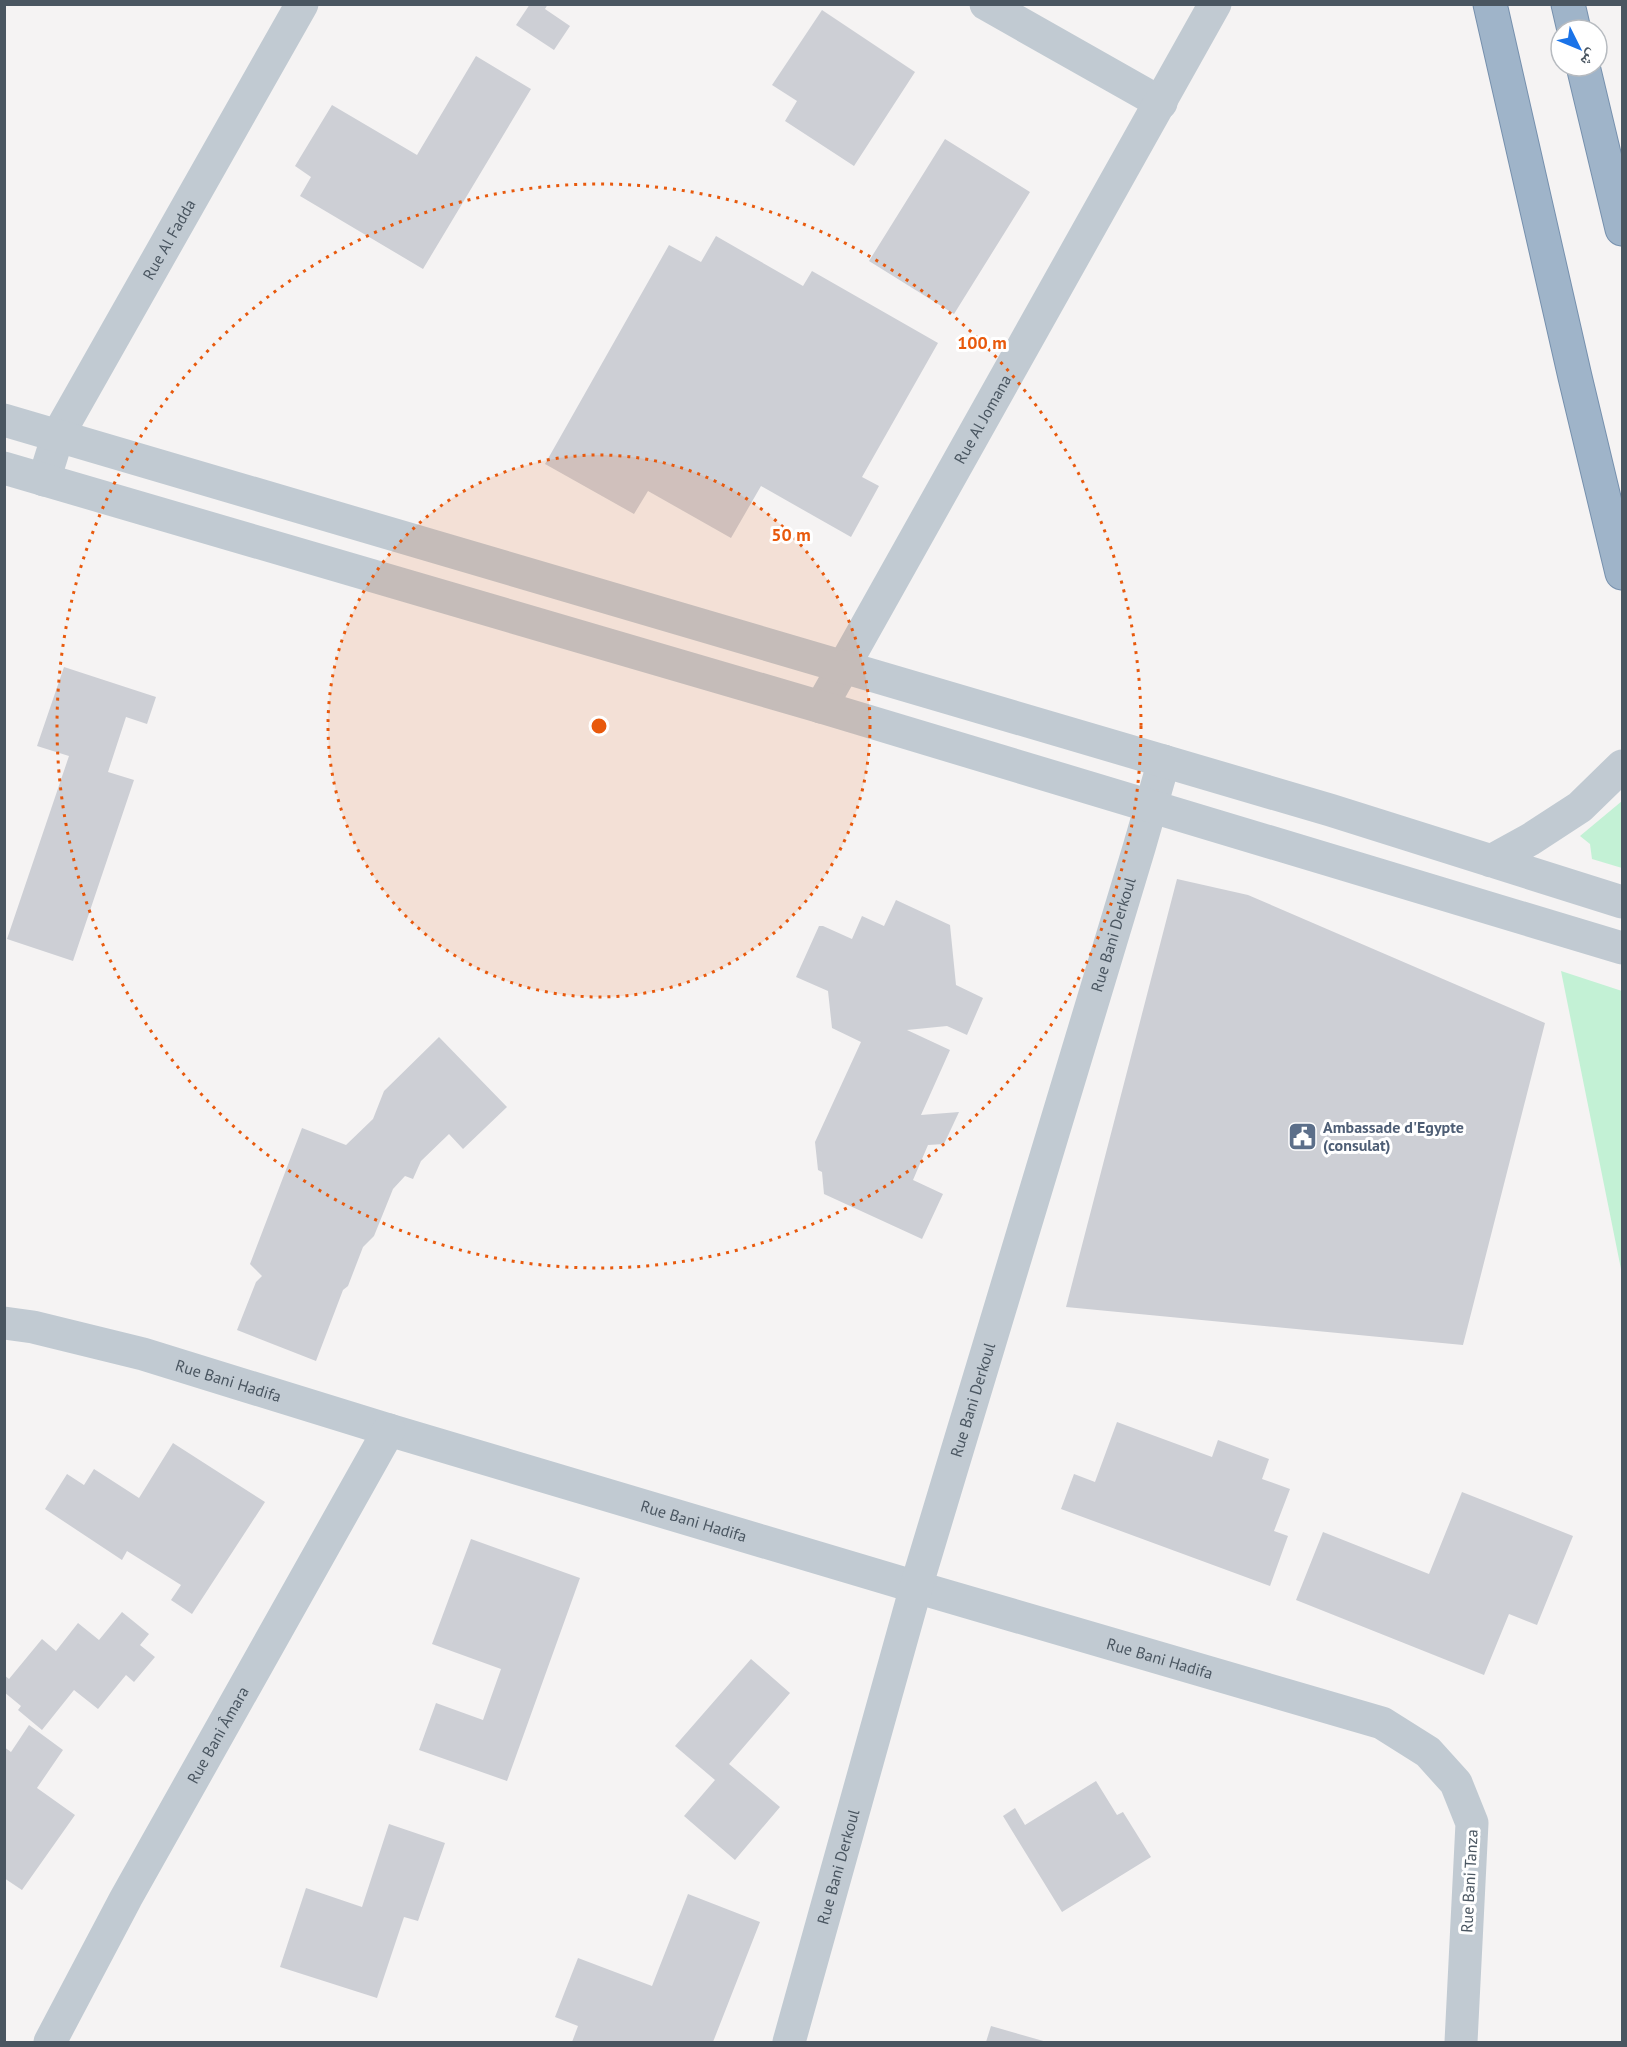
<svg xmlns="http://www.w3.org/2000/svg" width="1627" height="2047" font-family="'PT Sans','Noto Naskh Arabic',sans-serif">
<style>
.green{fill:#c3f1d5}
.building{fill:#cdcfd5}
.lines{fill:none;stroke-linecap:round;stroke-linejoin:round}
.trunk-casing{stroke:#7690ad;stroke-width:35}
.minor{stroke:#c1cad2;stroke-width:33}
.tertiary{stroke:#c1cad2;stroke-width:33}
.trunk{stroke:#9fb4c9;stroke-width:33}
.ring{fill:none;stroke:#e8590c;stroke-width:3;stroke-dasharray:3 6}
.labels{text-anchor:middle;stroke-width:6;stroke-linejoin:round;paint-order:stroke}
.street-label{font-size:16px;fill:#4a5661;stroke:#fff}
.service-label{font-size:16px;font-weight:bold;fill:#4e5e75;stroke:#fff;text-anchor:start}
.centre{fill:#e8590c;stroke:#fff;stroke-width:3}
.ring-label{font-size:18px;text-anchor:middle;font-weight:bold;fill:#e8590c;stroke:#fff;stroke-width:6;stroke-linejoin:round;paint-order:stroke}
</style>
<rect width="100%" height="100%" fill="#f5f3f3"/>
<path class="green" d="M1622,801V868L1592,859L1590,844L1580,836Z
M1561,971L1622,991V1274Z"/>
<path class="building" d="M530,4H548L545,9L570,26L554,50L516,25Z
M822,10L915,72L854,166L785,121L797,101L772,85Z
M476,56L531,89L423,269L300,196L311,177L295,166L332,105L417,155Z
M945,139L1030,192L954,314L869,261Z
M716,236L803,286L812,271L938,343L862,477L879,486L851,537L761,486L731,538L648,491L634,514L545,464L669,245L701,262Z
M64,667L156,697L147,724L126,717L108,772L134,780L73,961L7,939L69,756L37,746Z
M1177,879L1248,895L1545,1023L1463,1345L1066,1307Z
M896,900L950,925L956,985L983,998L967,1035L947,1026L907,1030L950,1050L921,1115L959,1112L944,1144L928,1145L913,1180L943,1194L922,1239L824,1194L822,1172L818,1170L815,1142L861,1042L832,1028L828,991L796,977L819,926H823L852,939L862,916L884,926Z
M439,1037L507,1107L463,1149L449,1134L421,1161L413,1179L405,1176L393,1189L374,1236L363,1247L348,1286L343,1290L316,1361L237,1330L256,1282L262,1276L250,1264L302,1128L346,1145L373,1119L384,1091Z
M1117,1422L1212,1457L1218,1440L1269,1459L1262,1479L1290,1489L1274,1531L1288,1536L1270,1586L1061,1509L1074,1474L1095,1482Z
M173,1443L265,1502L192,1614L171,1600L181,1585L127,1551L122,1560L45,1509L67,1474L84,1485L94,1469L139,1498Z
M1462,1492L1573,1536L1537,1625L1509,1614L1484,1675L1296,1600L1323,1532L1429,1574Z
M471,1539L580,1578L507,1781L419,1750L436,1703L483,1720L501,1669L432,1644Z
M122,1612L149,1634L140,1645L155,1657L134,1682L126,1675L98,1709L74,1690L42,1730L18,1710L21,1706L4,1692V1675L9,1679L42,1639L56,1651L78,1623L99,1640Z
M751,1659L790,1693L729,1764L780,1807L735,1860L684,1816L715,1780L675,1746Z
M29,1725L63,1750L37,1788L75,1815L22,1890L4,1878V1747L11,1752Z
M1096,1781L1117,1815L1123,1812L1151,1857L1062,1912L1003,1816L1015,1808L1025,1825Z
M389,1824L445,1843L418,1921L404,1917L377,1998L280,1967L306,1888L362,1907Z
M688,1894L760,1922L713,2042H572L578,2026L555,2017L578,1958L652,1986Z
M991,2026L1047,2042H986Z"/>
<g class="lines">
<defs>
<path id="trunk" d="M1490,4L1575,377L1622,573
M1568,4L1574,30
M1583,66L1622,229"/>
</defs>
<use href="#trunk" class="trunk-casing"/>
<g class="minor">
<path d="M986,4L1161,103"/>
<path id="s1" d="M44,480L58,435L302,4"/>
<path id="s2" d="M821,707L1215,4"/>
<path id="s3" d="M4,1323L33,1327L143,1354L389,1430L916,1587L1382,1723L1428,1752L1456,1783L1472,1823L1461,2042"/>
<path id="s4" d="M50,2042L126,1898L389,1430"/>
<path id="s5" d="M789,2042L916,1587L1139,848L1164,761"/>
</g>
<path class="tertiary" d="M4,420L1330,810L1622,902
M4,468L821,707L1622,948
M1491,861L1531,839L1580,807L1622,766"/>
<use href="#trunk" class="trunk"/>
</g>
<circle cx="599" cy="726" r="271" fill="#e8590c" fill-opacity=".12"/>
<g class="ring">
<circle cx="599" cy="726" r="271"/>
<circle cx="599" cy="726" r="542"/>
</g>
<defs>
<symbol id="civic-square" viewBox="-11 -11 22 22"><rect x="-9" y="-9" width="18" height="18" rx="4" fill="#5c6f8a" stroke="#fff"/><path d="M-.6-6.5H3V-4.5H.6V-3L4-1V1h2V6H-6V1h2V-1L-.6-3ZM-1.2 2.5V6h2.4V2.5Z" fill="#fff"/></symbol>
</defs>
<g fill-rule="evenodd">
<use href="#civic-square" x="1286" y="1120" width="33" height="33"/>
</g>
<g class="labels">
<g class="street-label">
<text dy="6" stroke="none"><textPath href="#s1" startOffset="272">Rue Al Fadda</textPath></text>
<text dy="6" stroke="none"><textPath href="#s2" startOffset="330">Rue Al Jomana</textPath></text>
<text dy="6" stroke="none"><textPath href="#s5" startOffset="1154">Rue Bani Derkoul</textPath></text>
<text dy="6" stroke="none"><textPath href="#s3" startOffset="232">Rue Bani Hadifa</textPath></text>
<text dy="6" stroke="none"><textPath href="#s5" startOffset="668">Rue Bani Derkoul</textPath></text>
<text dy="6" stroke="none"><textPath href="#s3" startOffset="718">Rue Bani Hadifa</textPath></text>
<text dy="6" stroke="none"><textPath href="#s3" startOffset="1204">Rue Bani Hadifa</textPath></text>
<text dy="6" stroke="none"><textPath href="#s4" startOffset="350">Rue Bani Âmara</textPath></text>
<text dy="6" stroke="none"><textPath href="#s5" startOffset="182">Rue Bani Derkoul</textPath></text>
<text transform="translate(1469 1881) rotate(-87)" y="6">Rue Bani Tanza</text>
</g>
<g class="service-label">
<text x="1323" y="1133">Ambassade d'Egypte<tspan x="1323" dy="18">(consulat)</tspan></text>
</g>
</g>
<circle cx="599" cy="726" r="9" class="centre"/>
<g class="ring-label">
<text x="982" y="349">100 m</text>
<text x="791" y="541">50 m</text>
</g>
<rect width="1627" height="2047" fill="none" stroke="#4a5661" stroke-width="12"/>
<g transform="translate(1579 48) rotate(133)"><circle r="28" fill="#ffffff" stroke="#b7bbc0" stroke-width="1.5"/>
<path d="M0-4.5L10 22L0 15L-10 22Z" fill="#1a73e8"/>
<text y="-9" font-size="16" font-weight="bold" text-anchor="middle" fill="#4a5661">ش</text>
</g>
</svg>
